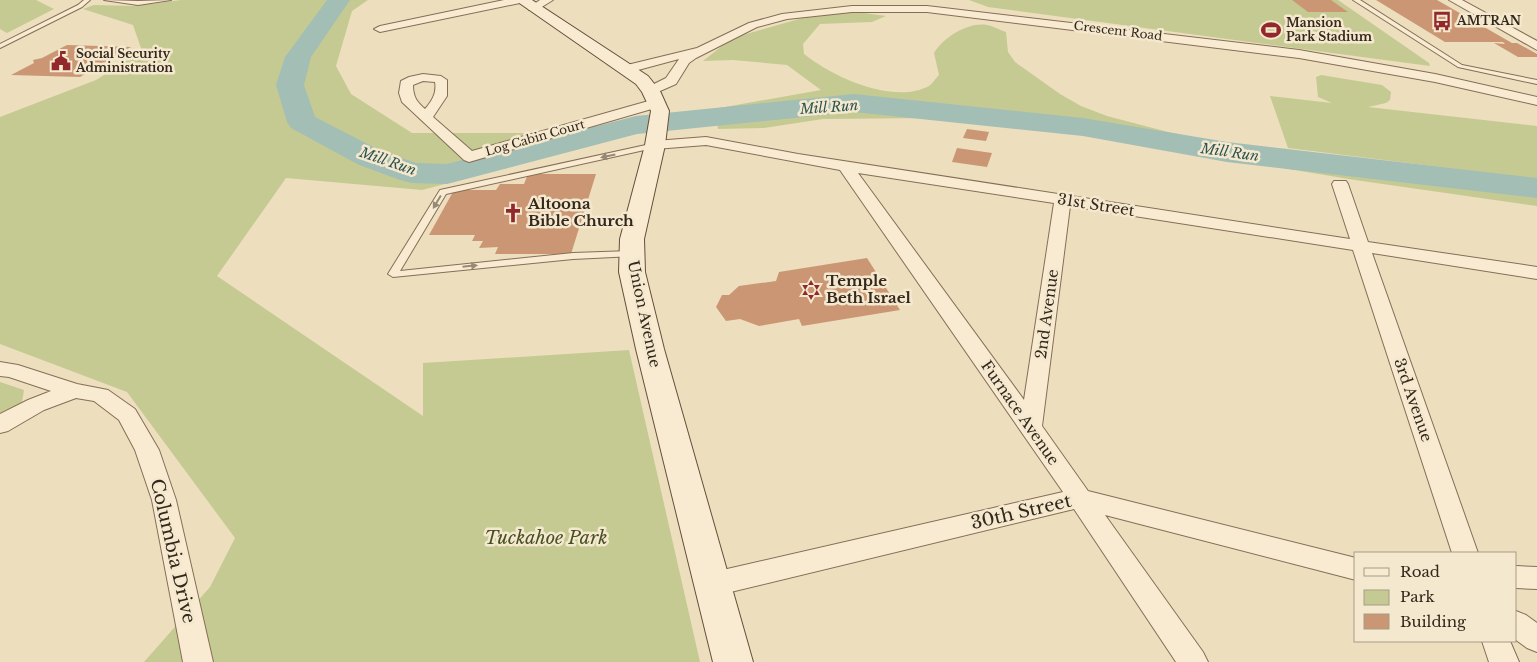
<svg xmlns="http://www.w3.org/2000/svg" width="1537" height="662" font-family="'Libre Baskerville',serif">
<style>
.green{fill:#c5ca93}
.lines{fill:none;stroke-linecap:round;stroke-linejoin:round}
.river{fill:#a2beb5;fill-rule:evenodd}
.building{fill:#cb9674}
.service-casing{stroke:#856e57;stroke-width:2}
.minor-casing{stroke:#856e57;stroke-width:2}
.secondary-casing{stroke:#664f3b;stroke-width:2}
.service{fill:#f8ebd1;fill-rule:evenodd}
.minor{fill:#f8ebd1;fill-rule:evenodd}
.secondary{fill:#f8ebd1;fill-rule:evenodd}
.oneway{fill:#968976}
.labels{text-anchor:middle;stroke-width:5;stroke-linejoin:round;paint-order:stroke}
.far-poi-label{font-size:12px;font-weight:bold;fill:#34271c;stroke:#f4e8ce;text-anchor:start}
.far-street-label{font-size:12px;fill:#34271c;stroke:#f4e8ce}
.far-water-label{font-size:14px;font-style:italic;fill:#2b5450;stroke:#f4e8ce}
.poi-label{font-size:15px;font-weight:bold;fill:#34271c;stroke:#f4e8ce;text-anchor:start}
.street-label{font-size:15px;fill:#34271c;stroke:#f4e8ce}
.near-street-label{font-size:18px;fill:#34271c;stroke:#f4e8ce}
.near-park-label{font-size:18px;font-style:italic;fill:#465023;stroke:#f4e8ce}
</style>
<rect width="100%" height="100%" fill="#eddebe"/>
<path class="green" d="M0,0H36L54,9L7,33L0,29Z
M181,0H368L352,11L336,66L351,94L412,133H637L422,190L286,178L217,276L423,416V363L629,350L700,662H144L210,587L235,538L127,392L0,344V117L96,80L142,51L133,25L83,9L94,5L134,6Z
M969,0H1338L1429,63L1430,66L988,7Z
M840,12L864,13L886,16L872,22L820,24L803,44L804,54C833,77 893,105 929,86C933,83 936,78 939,75L934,53C944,37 968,22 987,25C993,26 1000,30 1006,32L1008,52L1015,62L1060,94L1081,106L1107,116L1168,132L1266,152L1537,184V206L1355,180L1061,132L933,118L823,119L764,128L718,129L714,109L821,90L787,65L733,60L703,61L732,38L813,15Z
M1321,75L1382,85L1391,92L1390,100L1386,103L1368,107L1537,126V179L1288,148L1270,96L1332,103L1318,97L1316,77Z
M0,382L24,390L22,402L0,417Z"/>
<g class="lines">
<path class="river" d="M327,0H350L311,57L304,85L315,117L381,151L416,163L447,164L636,116L854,94L1083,118L1227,142L1537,178V198L1227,162L1083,136L854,112L637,134L447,184L412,183L400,180L359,165L291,128L287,122L276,85L285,57Z"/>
</g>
<path class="building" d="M1292,0H1331L1348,12H1308Z
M1376,0H1437L1512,43H1517L1537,54V57H1518L1494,43L1505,44L1503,42H1445Z
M1345,31H1356L1369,40H1358Z
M67,45L131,47L80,77L11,75L34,63L33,60L42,58Z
M967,129L989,132L986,141L963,138Z
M957,148L992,153L987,167L952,162Z
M528,174H596L571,254H495L498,247L479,248L483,241H472L475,235H429L454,190H496L500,184H524Z
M867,258L900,310L802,326L799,319L759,326L740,319L726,321L716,307L722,295H729L739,286L776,281L779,272Z"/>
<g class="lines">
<defs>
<path id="service" d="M84,0H90L82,7L0,48V44L78,5Z
M104,0L138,1L171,0L138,5Z
M1353,0H1360L1462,65L1537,80V84L1458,67Z
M655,143H658V147L446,194L400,271L573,253L631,251L634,252L635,254L634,256L573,259L393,277L388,274L440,190Z"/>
<path id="minor" d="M504,0H525L520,3L380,32L374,29L380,26Z
M540,0H553L537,10H529L528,8Z
M1449,0H1462L1537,41V50Z
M852,6H927L1299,50L1435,74L1537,97V105L1435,82L1299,58L927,12H852L787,19L757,27L696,58L689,63L676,84L651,95L644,91L646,88L666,78L679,59L627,73L621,69L623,66L697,48L749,23L782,14Z
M423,74L441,76L447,80V96L433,117L472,151L652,100H662L664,103L662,106L469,162L464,160L402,102L399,93L401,81L409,77ZM423,81L435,82C437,93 432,101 425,109C417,102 413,97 413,85Z
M706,137L798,154L1350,239L1332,184L1334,181H1346L1348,184L1368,242L1537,267V279L1372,253L1478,553H1452L1353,250L1070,206L1042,426L1088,491L1356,558V580L1105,515L1203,652L1208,662H1176L1074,509L714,596L704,592L700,584L704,576L714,572L1063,492L840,170L706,145L655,149L650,148L648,145L650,142L655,141ZM858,173L1054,203L1024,400Z
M0,362L18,365L77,384L108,390L135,409L159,450L176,500L213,662H183L152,500L135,450L119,420L94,401L76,398L44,410L8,431L0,433V414L28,400L51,391L9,377L0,376Z
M1516,566L1537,567V589L1516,588Z
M1516,611L1526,615L1537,623V652L1527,648L1516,640Z
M1482,641H1510L1519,662H1489Z"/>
<path id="secondary" d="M515,0H532L648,76L660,91L669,111L665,145L644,239L645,272L664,349L753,662H713L636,349L619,272L620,239L645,145L651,111L642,92L636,84Z"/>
</defs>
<use href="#service" class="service-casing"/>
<use href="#minor" class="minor-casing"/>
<use href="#secondary" class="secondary-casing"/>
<use href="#service" class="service"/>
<use href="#minor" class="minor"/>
<use href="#secondary" class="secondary"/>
</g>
<defs><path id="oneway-solid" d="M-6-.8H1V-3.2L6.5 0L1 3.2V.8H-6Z" transform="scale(1.25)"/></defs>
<g class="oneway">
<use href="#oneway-solid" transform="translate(608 156) rotate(168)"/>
<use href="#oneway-solid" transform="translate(437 202) rotate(121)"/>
<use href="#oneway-solid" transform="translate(470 266) rotate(-6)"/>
</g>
<defs>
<symbol id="bus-bare" viewBox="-9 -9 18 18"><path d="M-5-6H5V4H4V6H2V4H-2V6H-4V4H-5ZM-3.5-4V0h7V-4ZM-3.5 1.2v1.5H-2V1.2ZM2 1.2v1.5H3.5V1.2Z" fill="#93282c" stroke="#f4e8ce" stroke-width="2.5" paint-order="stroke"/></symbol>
<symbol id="stadium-bare" viewBox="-9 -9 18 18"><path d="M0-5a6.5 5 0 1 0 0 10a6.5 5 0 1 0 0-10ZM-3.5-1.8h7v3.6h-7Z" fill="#93282c" stroke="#f4e8ce" stroke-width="2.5" paint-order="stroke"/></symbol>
<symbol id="civic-bare" viewBox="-9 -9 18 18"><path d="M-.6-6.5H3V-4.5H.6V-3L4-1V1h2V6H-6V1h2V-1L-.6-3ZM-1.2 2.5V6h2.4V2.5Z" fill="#93282c" stroke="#f4e8ce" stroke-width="2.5" paint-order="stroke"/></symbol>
<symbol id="church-bare" viewBox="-9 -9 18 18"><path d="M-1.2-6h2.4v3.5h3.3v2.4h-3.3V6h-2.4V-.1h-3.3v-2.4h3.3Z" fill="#93282c" stroke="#f4e8ce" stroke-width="2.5" paint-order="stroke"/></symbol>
<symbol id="synagogue-bare" viewBox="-9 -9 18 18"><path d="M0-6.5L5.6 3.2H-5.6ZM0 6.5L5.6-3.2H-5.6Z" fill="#93282c" stroke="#f4e8ce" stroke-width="2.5" paint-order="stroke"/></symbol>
</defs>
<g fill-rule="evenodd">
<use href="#bus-bare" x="1428" y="7" width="28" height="28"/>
<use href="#stadium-bare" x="1257" y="16" width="28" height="28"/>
<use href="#civic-bare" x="47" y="47" width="28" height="28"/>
<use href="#church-bare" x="499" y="199" width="28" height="28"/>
<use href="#synagogue-bare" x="797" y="276" width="28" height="28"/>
</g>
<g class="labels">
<g class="far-poi-label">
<text x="1457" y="25">AMTRAN</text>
<text x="1286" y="27">Mansion<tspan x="1286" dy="14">Park Stadium</tspan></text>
<text x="76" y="58">Social Security<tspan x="76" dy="14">Administration</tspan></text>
</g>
<g class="far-street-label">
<text transform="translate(1118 31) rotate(7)" y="4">Crescent Road</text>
<text transform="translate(535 138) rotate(-16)" y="4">Log Cabin Court</text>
</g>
<g class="far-water-label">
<text transform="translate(829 107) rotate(-4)" y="5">Mill Run</text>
<text transform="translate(1230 152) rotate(8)" y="5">Mill Run</text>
<text transform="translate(388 161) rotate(19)" y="5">Mill Run</text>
</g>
<g class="poi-label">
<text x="528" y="209">Altoona<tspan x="528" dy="17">Bible Church</tspan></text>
<text x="826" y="286">Temple<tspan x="826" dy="17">Beth Israel</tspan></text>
</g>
<g class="street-label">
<text transform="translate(1096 205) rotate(9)" y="5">31st Street</text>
<text transform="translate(644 314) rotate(78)" y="5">Union Avenue</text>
<text transform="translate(1047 314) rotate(-82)" y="5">2nd Avenue</text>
<text transform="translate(1413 400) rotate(71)" y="5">3rd Avenue</text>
<text transform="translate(1020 413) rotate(55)" y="5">Furnace Avenue</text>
</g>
<g class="near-street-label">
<text transform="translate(1021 512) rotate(-13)" y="6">30th Street</text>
<text transform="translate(173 551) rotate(77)" y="6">Columbia Drive</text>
</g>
<g class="near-park-label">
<text x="546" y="544">Tuckahoe Park</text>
</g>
</g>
<rect x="1354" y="552" width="162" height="90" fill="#f4e8ce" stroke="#a79b87"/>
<rect x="1364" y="568" width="25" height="8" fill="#f8ebd1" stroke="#a79b87"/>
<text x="1400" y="577" font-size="15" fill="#34271c">Road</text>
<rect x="1364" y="590" width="25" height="15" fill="#c5ca93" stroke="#a79b87"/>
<text x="1400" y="602" font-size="15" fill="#34271c">Park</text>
<rect x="1364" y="614" width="25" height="15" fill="#cb9674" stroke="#a79b87"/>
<text x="1400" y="627" font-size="15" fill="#34271c">Building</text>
</svg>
